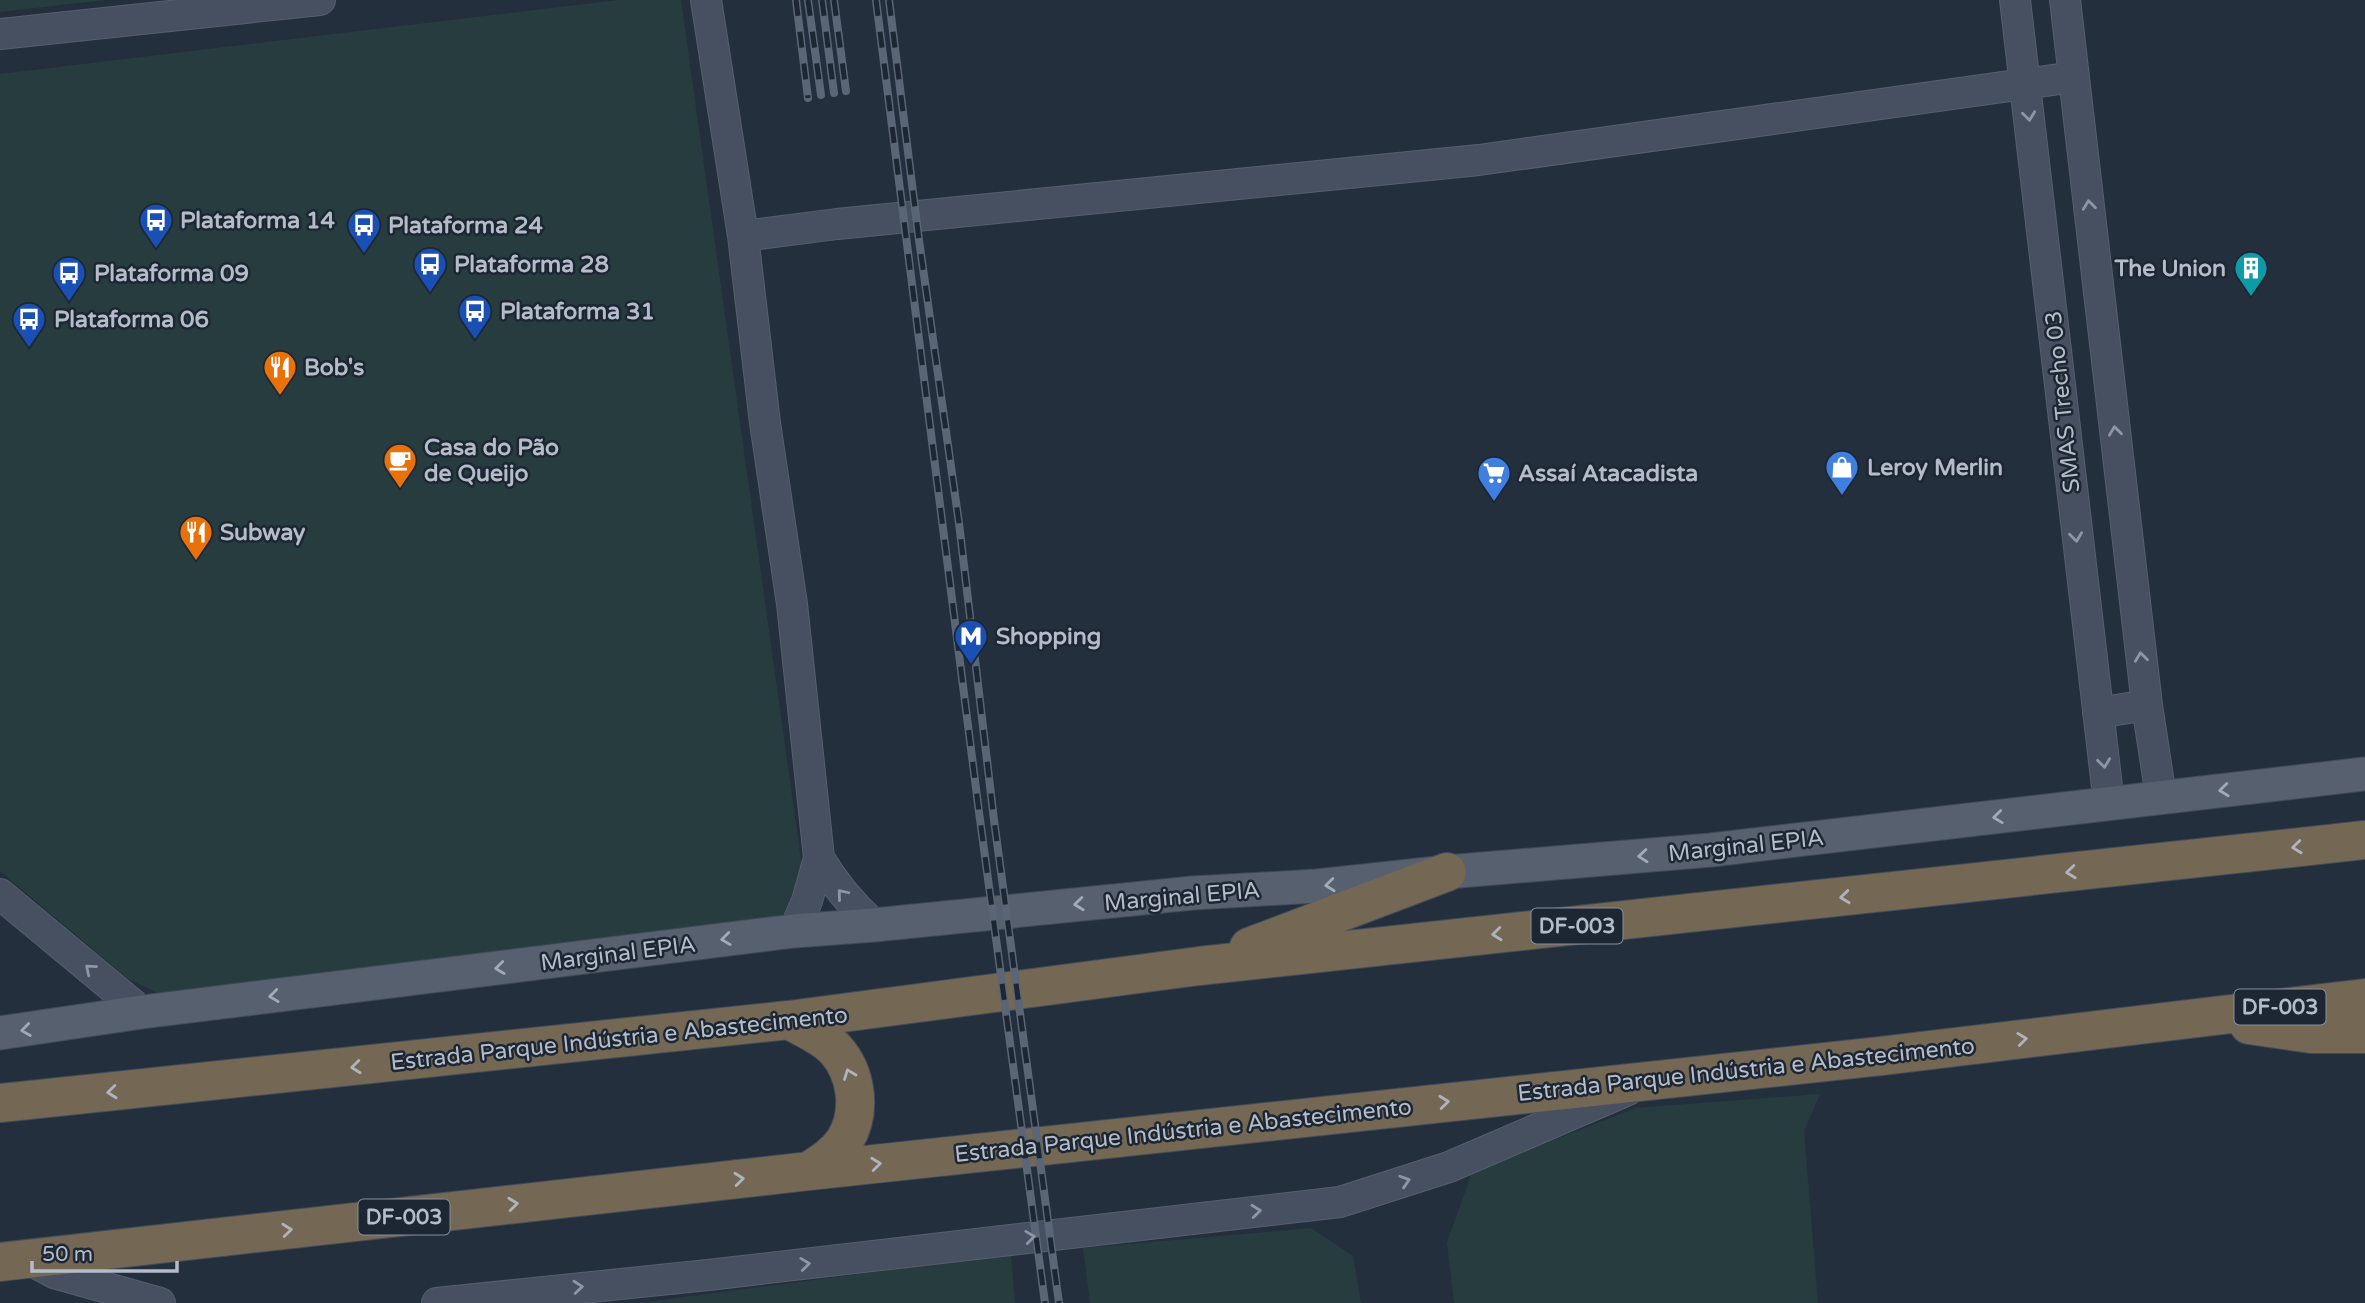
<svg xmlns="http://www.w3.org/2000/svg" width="2365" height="1303" font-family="'Varela Round',sans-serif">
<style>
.green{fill:#263c3f}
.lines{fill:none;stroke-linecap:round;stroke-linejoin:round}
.secondary-casing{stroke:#565f6c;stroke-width:32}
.primary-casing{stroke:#414a57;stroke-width:35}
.highway-casing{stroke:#434c59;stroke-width:40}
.secondary{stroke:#465061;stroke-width:30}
.primary{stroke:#56606e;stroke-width:33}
.highway{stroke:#746855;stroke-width:38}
.rail-casing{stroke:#5a6575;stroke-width:8}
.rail{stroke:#1d2633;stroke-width:5;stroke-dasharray:16;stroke-linecap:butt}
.oneway{stroke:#8e96a5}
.oneway2{stroke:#a1aab7}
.oneway3{stroke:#aeb4bd}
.labels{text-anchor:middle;stroke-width:5;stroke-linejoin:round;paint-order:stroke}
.shield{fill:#1d2633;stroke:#878f9c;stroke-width:2}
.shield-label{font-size:21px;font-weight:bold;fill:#b4bcc9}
.poi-label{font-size:23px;font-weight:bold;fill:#b4bcc9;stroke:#1d2633;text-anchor:start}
.street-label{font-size:23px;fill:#b4bcc9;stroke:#1d2633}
</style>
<rect width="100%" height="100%" fill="#242f3e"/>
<path class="green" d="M0,0H106L0,12Z
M618,0H681L802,867C799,892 798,907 773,920L158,993L128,979L0,871V74Z
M1820,1094L1804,1131L1818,1303H1454L1447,1243L1472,1172L1636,1108Z
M1311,1228L1353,1256L1361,1303H1090L1083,1248Z
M1011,1254L1015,1303H638Z"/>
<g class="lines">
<defs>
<path id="secondary" d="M706,0L743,236L765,423L792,604L819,858L807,901L794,931
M2015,0L2109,804
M2065,0L2147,705L2161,797
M0,34L320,0
M743,236L837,224L1479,160L2074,77
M2098,713L2147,705
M819,858C834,884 851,904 874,925
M0,894L142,1012
M28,1259L54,1273L160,1303
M437,1303L708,1275L1340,1202L1449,1167L1628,1090"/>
<path id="primary" d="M0,1033L142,1012L794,931L874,925L1193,893L1317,886L1447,872L1711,850L2365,774"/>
<path id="highway" d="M1249,947L1447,872
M789,1020C805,1029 823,1036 835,1049C857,1073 862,1112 845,1140C836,1154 823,1162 809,1171
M2249,1025L2311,1034H2365
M0,1103L789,1020L1199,966L2365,840
M0,1262L809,1171L1881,1056L2365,998"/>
</defs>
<use href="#secondary" class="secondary-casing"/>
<use href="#primary" class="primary-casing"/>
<use href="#highway" class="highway-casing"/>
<use href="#secondary" class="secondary"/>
<use href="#primary" class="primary"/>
<use href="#highway" class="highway"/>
<defs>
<path id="rail" d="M796,0L808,98
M808,0L821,95
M822,0L834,93
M834,0L846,91
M876,0L979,812L1045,1303
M889,0L919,240L959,523L994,820L1059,1303"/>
</defs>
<use href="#rail" class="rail-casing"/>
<use href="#rail" class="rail"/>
</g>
<defs><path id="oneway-chevron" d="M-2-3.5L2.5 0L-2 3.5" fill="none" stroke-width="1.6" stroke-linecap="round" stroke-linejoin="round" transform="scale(1.75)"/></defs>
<g class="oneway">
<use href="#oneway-chevron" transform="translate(2029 116) rotate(83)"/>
<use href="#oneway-chevron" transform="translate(2089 205) rotate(-97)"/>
<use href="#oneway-chevron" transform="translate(2115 431) rotate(-97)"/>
<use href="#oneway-chevron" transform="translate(2076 537) rotate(83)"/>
<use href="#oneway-chevron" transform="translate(2141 657) rotate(-97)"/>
<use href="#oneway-chevron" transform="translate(2104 763) rotate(83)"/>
<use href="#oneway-chevron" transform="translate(842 894) rotate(-130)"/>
<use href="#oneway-chevron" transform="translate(90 969) rotate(-140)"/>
<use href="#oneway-chevron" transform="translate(1405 1181) rotate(-18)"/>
<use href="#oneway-chevron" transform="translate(1256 1211) rotate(-6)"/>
<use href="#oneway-chevron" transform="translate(1030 1237) rotate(-7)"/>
<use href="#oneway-chevron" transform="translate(805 1264) rotate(-7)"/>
<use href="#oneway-chevron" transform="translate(578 1287) rotate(-5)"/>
</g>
<g class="oneway2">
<use href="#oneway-chevron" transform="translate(2224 790) rotate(174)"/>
<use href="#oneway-chevron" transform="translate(1998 817) rotate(173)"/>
<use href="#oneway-chevron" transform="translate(1643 856) rotate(175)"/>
<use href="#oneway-chevron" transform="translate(1330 885) rotate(174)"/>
<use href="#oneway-chevron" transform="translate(1079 904) rotate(174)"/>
<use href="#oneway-chevron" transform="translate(726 939) rotate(173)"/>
<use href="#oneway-chevron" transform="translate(500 968) rotate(173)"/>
<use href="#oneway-chevron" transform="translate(274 996) rotate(173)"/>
<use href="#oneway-chevron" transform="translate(26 1030) rotate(172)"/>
</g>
<g class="oneway3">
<use href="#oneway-chevron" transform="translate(2297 847) rotate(174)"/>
<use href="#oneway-chevron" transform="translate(2071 872) rotate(174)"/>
<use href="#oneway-chevron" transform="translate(1845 897) rotate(174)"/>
<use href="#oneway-chevron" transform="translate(1497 934) rotate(174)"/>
<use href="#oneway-chevron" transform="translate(2022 1039) rotate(-7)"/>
<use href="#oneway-chevron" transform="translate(356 1067) rotate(174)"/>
<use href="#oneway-chevron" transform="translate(849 1074) rotate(-111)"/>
<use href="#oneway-chevron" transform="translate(112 1092) rotate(174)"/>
<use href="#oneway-chevron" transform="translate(1444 1102) rotate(-6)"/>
<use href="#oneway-chevron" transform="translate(876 1164) rotate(-6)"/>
<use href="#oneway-chevron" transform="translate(739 1179) rotate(-6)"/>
<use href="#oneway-chevron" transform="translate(513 1204) rotate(-6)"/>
<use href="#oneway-chevron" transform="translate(287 1230) rotate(-6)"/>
</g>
<defs>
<symbol id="bus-pin" viewBox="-11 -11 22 30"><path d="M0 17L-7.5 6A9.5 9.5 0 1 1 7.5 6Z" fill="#1a4fb4" stroke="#1d2633"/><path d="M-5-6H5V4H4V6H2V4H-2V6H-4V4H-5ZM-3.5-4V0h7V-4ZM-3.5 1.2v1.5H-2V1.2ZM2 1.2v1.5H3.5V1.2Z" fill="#fff"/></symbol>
<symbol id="building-pin" viewBox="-11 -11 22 30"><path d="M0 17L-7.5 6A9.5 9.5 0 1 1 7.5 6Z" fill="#0f9aa8" stroke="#1d2633"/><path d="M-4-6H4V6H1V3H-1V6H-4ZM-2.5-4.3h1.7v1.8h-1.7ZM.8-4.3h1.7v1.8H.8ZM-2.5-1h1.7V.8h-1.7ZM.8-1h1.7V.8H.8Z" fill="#fff"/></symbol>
<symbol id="restaurant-pin" viewBox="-11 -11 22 30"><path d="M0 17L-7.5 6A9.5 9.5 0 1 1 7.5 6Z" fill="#e8710a" stroke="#1d2633"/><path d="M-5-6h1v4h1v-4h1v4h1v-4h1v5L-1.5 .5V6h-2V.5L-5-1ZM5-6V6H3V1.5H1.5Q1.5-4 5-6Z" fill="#fff"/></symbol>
<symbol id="cafe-pin" viewBox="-11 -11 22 30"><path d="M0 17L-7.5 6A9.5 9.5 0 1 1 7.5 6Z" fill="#e8710a" stroke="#1d2633"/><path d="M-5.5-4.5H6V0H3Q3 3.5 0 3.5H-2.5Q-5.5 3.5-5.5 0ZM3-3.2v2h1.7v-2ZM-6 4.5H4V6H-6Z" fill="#fff"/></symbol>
<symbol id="shop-pin" viewBox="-11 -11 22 30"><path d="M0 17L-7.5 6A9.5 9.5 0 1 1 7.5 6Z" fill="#3f7fe0" stroke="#1d2633"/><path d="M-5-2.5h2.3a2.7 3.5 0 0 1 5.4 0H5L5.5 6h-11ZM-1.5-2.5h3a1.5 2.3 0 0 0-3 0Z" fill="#fff"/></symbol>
<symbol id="supermarket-pin" viewBox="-11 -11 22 30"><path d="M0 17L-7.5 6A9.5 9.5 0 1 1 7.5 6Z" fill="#3f7fe0" stroke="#1d2633"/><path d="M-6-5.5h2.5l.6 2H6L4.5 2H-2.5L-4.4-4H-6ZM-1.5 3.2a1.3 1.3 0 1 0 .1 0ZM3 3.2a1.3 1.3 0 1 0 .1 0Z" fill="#fff"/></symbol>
<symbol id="metro-pin" viewBox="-11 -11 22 30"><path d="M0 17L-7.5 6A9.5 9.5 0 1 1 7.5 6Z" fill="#1a4fb4" stroke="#1d2633"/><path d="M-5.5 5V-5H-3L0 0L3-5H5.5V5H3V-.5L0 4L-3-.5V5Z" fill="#fff"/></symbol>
</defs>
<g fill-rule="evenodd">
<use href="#bus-pin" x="137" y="201" width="38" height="52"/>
<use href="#bus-pin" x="345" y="206" width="38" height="52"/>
<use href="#bus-pin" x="411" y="245" width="38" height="52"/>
<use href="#building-pin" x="2232" y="249" width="38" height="52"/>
<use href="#bus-pin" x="50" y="254" width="38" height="52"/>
<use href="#bus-pin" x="456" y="292" width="38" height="52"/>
<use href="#bus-pin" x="10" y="300" width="38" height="52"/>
<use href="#restaurant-pin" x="261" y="348" width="38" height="52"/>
<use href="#cafe-pin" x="381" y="441" width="38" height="52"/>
<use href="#shop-pin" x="1823" y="448" width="38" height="52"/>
<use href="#supermarket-pin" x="1475" y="454" width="38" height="52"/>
<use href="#restaurant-pin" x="177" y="513" width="38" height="52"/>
<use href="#metro-pin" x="952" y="617" width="38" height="52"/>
</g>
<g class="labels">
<g class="shield">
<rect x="1531.5" y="908.5" width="91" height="35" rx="5"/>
<rect x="2234.5" y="989.5" width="91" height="35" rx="5"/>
<rect x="358.5" y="1199.5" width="91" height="35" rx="5"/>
</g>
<g class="shield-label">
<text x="1577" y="933">DF-003</text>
<text x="2280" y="1014">DF-003</text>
<text x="404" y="1224">DF-003</text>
</g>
<g class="poi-label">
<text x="180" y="228">Plataforma 14</text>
<text x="388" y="233">Plataforma 24</text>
<text x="454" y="272">Plataforma 28</text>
<text x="2226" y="276" text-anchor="end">The Union</text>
<text x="94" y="281">Plataforma 09</text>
<text x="500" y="319">Plataforma 31</text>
<text x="54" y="327">Plataforma 06</text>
<text x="304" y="375">Bob's</text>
<text x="424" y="455">Casa do Pão<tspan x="424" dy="26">de Queijo</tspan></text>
<text x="1867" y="475">Leroy Merlin</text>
<text x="1518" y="481">Assaí Atacadista</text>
<text x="220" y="540">Subway</text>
<text x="996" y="644">Shopping</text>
</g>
<g class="street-label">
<text transform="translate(2062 402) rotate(-96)" y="8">SMAS Trecho 03</text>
<text transform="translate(1746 845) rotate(-6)" y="8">Marginal EPIA</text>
<text transform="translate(1182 896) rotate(-5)" y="8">Marginal EPIA</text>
<text transform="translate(618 953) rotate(-7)" y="8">Marginal EPIA</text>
<text transform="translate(619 1038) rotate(-6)" y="8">Estrada Parque Indústria e Abastecimento</text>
<text transform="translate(1746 1069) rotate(-6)" y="8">Estrada Parque Indústria e Abastecimento</text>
<text transform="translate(1183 1130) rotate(-6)" y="8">Estrada Parque Indústria e Abastecimento</text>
</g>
</g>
<path d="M32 1261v10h145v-10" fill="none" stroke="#b4bcc9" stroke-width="3.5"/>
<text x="42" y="1261" font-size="21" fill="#b4bcc9" stroke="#1d2633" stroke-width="5" paint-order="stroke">50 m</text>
</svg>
